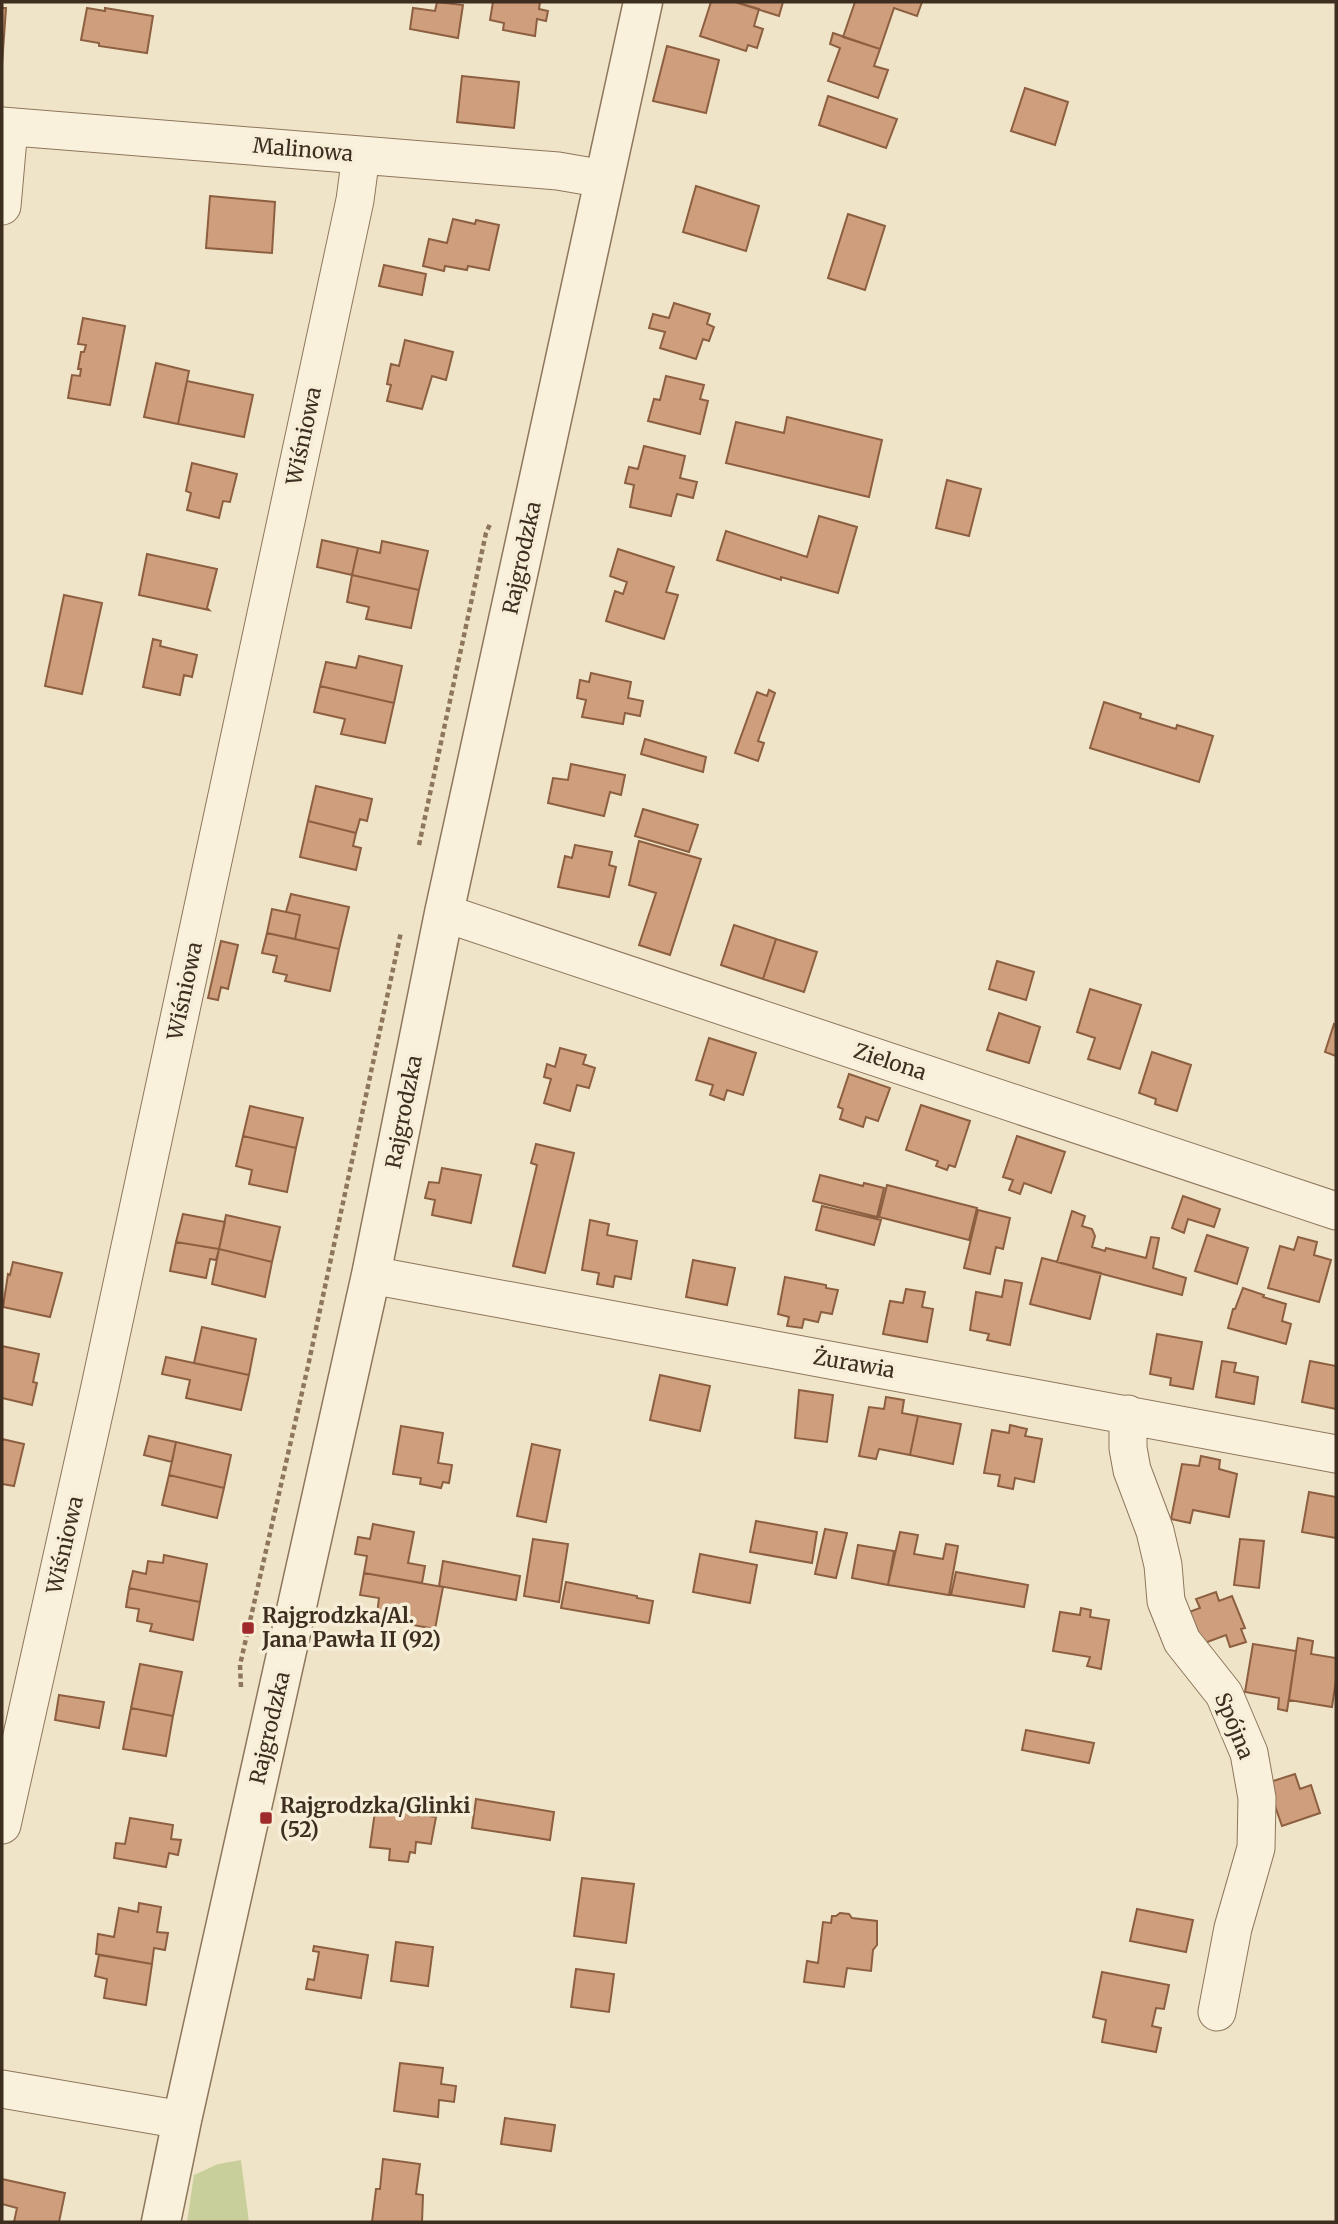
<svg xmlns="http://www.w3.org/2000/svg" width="1338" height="2224" font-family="Merriweather,serif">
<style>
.green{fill:#c9cf9b}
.building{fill:#cf9f7d;stroke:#8d5f41;stroke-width:2}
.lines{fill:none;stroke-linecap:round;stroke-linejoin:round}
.minor-casing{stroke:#8d765c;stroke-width:39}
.tertiary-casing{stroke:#8d765c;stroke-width:41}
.path{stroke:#8d765c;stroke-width:4.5;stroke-dasharray:5 3.5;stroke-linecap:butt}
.minor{stroke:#faf1dc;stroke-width:37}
.tertiary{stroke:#faf1dc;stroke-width:38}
.poi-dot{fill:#9e2a2b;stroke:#f7eed8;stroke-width:2.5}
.labels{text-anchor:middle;stroke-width:7;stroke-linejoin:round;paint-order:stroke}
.street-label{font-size:21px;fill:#3d2e20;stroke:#f7eed8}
.poi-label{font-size:21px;font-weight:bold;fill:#3d2e20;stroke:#f7eed8;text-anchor:start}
</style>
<rect width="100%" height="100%" fill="#f0e4c8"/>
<path class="green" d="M241,2160L249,2222H187L194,2175L218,2164Z"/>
<path class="building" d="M437,2L463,5L458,38L410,29L413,8L435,11Z
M493,2H540L539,9L548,11L546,21L537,19L535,36L503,30L504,23L490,20Z
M711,2H735L759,9L754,26L763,29L757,48L748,45L746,51L700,36Z
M735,2H783L779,16Z
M855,2H922L917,16L894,8L880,49L843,37Z
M2,8H6L2,65Z
M87,8L105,11V8L153,16L147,53L99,46V43L81,40Z
M833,33L880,49L874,66L888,70L878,98L828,81L840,48L830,44Z
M667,46L719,60L706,113L653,101Z
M462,76L519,82L514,128L457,122Z
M1025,88L1068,102L1055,145L1011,131Z
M828,96L897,119L886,148L819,125Z
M696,186L759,206L746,251L683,232Z
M210,196L275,202L272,253L206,248Z
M848,214L885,226L865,290L828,278Z
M453,219L475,224L476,220L499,225L489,270L468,266L467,270L445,266L444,271L423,266L429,239L447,243Z
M384,265L426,274L422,295L379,286Z
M674,303L710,314L707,324L714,327L709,341L703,339L696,359L660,348L665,332L649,328L653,314L669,318Z
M83,318L125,326L110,405L68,398L72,375L80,376L81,369H78L81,352H84L86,345L78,344Z
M405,340L453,352L446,380L432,376L422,409L387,401L391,385L387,384L391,364L399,366Z
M156,363L189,371L178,424L144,417Z
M666,376L704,385L700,399L708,401L700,434L648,421L654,399L660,400Z
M187,381L253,395L244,437L178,424Z
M787,417L882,440L869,497L726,463L736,422L784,433Z
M644,446L685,456L680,478L697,482L693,498L677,494L671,516L630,507L634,485L625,483L629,467L638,469Z
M192,463L237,474L230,502L223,501L219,518L187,510L191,493L186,491Z
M947,480L981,489L969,536L936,528Z
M819,516L857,527L838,593L781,577V580L717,560L726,531L807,557Z
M322,540L358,548L352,575L317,567Z
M382,541L428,551L419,590L352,575L358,548L380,553Z
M618,549L674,567L666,592L678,595L664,639L606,621L615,591L623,594L627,582L610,576Z
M147,554L217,569L207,608L209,610L139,595Z
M352,575L419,590L411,628L366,619L369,607L347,602Z
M64,595L102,603L82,694L45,686Z
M153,639L161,641L160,646L197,655L192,677L184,675L180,695L143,687Z
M359,656L402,666L394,703L320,686L326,662L356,668Z
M591,673L631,682L628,698L643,701L640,716L625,713L623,724L582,717L586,700L577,698L580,680L589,682Z
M320,686L394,703L385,743L341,734L345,719L314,712Z
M769,690L775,693L758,741L764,743L758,761L735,753L757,692L767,696Z
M1104,702L1141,714L1140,718L1176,729L1177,725L1213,736L1199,782L1090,748Z
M645,739L706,757L703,772L641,754Z
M571,764L625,775L621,795L610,792L604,816L548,803L553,778L568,780Z
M316,786L372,799L367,821L360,819L356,833L308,821Z
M643,809L698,825L689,852L635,836Z
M308,821L356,833L353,846L361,848L356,870L300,857Z
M639,841L701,859L670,955L639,945L656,893L629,885Z
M575,845L612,852L609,865L616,867L609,897L558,887L565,856L572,858Z
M291,894L349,907L339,949L295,939L300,915L286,912Z
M272,909L300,915L295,939L267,933Z
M734,925L776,939L763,979L721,965Z
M267,933L339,949L330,991L285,981L287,975L273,972L277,956L262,953Z
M776,939L817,952L804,992L763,979Z
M221,941L238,945L228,989L221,987L218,1000L208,998Z
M997,961L1034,972L1026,1000L989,989Z
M1090,989L1141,1005L1120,1069L1088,1059L1095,1038L1077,1032Z
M999,1013L1040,1027L1029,1063L987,1050Z
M1334,1024L1336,1025V1056L1325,1052Z
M709,1038L756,1053L743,1095L727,1090L724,1100L710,1095L713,1085L696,1080Z
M560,1048L586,1055L583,1064L595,1068L589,1088L577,1085L570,1111L544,1103L551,1079L544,1077L547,1064L555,1067Z
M1152,1052L1191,1065L1177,1111L1155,1104L1156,1099L1139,1093Z
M849,1074L890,1088L878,1121L866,1117L863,1127L840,1119L843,1109L838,1107Z
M921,1105L970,1121L955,1167L949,1165L947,1170L936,1166L938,1161L906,1150Z
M250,1106L303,1118L296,1148L243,1136Z
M243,1136L296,1148L287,1192L249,1184L252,1170L236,1166Z
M1017,1136L1065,1152L1051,1193L1024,1183L1020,1194L1009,1190L1013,1180L1003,1177Z
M536,1144L574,1153L545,1273L513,1266L537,1165L531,1163Z
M442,1168L481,1175L471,1223L432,1215L435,1200L425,1198L429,1182L439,1183Z
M820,1175L863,1186L864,1183L884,1188L877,1217L813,1201Z
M887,1185L977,1208L969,1240L879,1217Z
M1183,1196L1220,1209L1214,1227L1188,1219L1184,1233L1172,1228Z
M822,1206L881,1220L874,1245L816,1230Z
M978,1210L1010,1218L1003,1249L996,1247L990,1274L964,1268Z
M1072,1211L1085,1216L1082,1226L1092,1229L1095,1236L1092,1247L1105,1251L1106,1248L1146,1258L1151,1237L1159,1238L1153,1268L1186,1278L1182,1295L1057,1262Z
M183,1214L225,1222L219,1249L176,1242Z
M226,1215L280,1227L272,1262L219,1249Z
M590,1220L609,1224L607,1235L637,1241L631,1279L615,1276L613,1287L597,1284L599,1273L582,1270Z
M1207,1235L1248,1248L1237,1284L1195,1271Z
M1298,1237L1317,1242L1314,1255L1331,1260L1319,1302L1268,1288L1280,1246L1294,1250Z
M176,1242L219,1249L216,1260L210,1259L206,1278L170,1271Z
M219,1249L272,1262L265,1297L212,1284Z
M1042,1258L1101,1273L1090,1319L1030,1304Z
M693,1260L735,1268L727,1305L686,1297Z
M13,1262L62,1273L50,1317L3,1307L8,1274L10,1275Z
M785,1277L826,1285V1288L838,1290L832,1314L821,1312L818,1322L804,1319L802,1328L787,1326L789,1317L778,1314Z
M1005,1280L1022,1283L1010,1345L987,1340L989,1334L970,1330L976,1292L1002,1297Z
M1243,1288L1264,1295L1263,1297L1286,1304L1282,1321L1291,1324L1286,1344L1228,1328L1233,1309H1235Z
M906,1289L925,1292L922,1307L933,1309L927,1342L883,1334L890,1301L903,1303Z
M202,1327L256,1339L249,1375L194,1363Z
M1157,1334L1202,1342L1193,1389L1170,1385L1171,1378L1150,1374Z
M2,1346L39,1354L33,1382L37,1383L32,1405L2,1398Z
M166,1357L249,1375L241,1410L186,1398L190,1380L162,1374Z
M1222,1361L1236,1363L1234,1372L1258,1377L1254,1404L1216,1397Z
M1310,1361L1336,1366V1409L1302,1402Z
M660,1375L710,1386L700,1431L650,1420Z
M799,1390L833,1395L827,1442L795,1438Z
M886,1397L904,1400L902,1413L918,1416L910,1455L879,1449L876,1459L859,1456L869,1407L884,1409Z
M918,1416L961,1424L953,1464L910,1455Z
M1010,1425L1027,1429L1025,1436L1042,1439L1034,1482L1015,1478L1013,1489L998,1486L1000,1475L984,1473L992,1430L1009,1433Z
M401,1426L443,1433L438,1463L452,1465L449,1483L443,1482L441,1488L420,1484L421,1478L393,1474Z
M149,1436L176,1442L172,1462L144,1455Z
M2,1439L24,1444L14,1486L2,1484Z
M176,1442L231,1455L224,1488L169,1475Z
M532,1444L560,1450L546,1522L517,1516Z
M1201,1456L1220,1460L1219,1469L1237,1474L1229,1517L1193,1510L1190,1523L1171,1519L1182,1464L1199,1466Z
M169,1475L224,1488L217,1518L162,1505Z
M1309,1492L1336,1497V1538L1302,1532Z
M756,1521L817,1532L812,1563L750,1552Z
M373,1524L414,1532L408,1563L425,1566L422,1583L364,1573L367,1556L355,1554L358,1537L370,1539Z
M825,1529L847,1533L836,1578L815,1574Z
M900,1532L918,1535L914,1554L943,1559L946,1544L958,1546L949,1595L888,1585Z
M533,1539L568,1544L559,1602L524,1596Z
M1240,1539L1264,1541L1259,1588L1234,1585Z
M858,1545L894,1551L888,1585L852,1578Z
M700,1554L757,1565L750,1603L693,1592Z
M164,1555L207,1564L200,1602L129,1588L133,1571L146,1574L148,1561L163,1563Z
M443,1561L520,1576L516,1600L439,1586Z
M956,1572L1028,1585L1024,1607L951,1595Z
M364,1573L443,1587L435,1629L408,1624L409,1619L377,1614L379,1598L360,1595Z
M566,1582L637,1596V1598L653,1601L649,1623L561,1608Z
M129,1588L200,1602L193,1640L150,1631L152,1624L137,1621L139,1609L126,1607Z
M1216,1592L1219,1601L1232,1596L1245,1628L1241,1629L1246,1642L1230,1647L1226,1635L1202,1644L1189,1612L1200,1608L1196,1599Z
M1081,1608L1091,1610L1090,1617L1109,1620L1101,1669L1087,1666L1090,1657L1053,1651L1060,1612L1080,1615Z
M1298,1638L1313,1641L1311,1654L1336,1658V1680L1332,1707L1289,1700Z
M1253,1644L1296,1651L1287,1711L1278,1709L1279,1698L1245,1692Z
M140,1664L182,1672L173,1716L131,1708Z
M59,1695L104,1702L99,1728L55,1720Z
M131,1708L173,1716L166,1756L123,1749Z
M1026,1730L1094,1743L1089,1763L1022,1750Z
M1295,1774L1300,1789L1311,1785L1320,1813L1282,1826L1267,1783Z
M476,1799L554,1812L550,1840L472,1828Z
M376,1804L421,1810L420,1815L436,1817L431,1844L416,1842L415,1853L410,1852L408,1862L389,1860L390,1849L370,1847Z
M130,1818L173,1825L171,1839L181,1840L178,1855L169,1853L166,1867L114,1858L116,1843L125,1844Z
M582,1878L634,1884L626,1943L574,1936Z
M139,1903L161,1907L157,1932L168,1933L165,1950L154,1948L152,1964L96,1954L98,1934L114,1937L119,1908L138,1912Z
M1137,1909L1193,1920L1186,1952L1130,1941Z
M840,1913L849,1914L852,1918L877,1921V1945L873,1950L871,1971L847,1968L844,1987L804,1982L807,1961L818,1963L823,1922L831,1923L832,1916H836Z
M396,1942L433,1947L428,1986L391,1981Z
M314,1946L368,1955L361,1998L306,1989L308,1979L314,1980L319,1952L313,1951Z
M99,1955L152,1964L146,2005L104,1998L107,1979L95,1976Z
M576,1969L614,1974L609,2012L571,2007Z
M1102,1972L1169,1985L1164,2009L1156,2008L1152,2026L1161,2028L1156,2052L1102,2042L1106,2020L1093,2017Z
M400,2063L443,2068L441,2084L456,2086L454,2102L439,2100L438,2117L394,2111Z
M505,2118L555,2125L551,2151L501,2144Z
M383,2159L420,2164L416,2194L423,2195L422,2222H372L376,2189H380Z
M2,2179L65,2193L59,2222H14L17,2208L2,2204Z"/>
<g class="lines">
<defs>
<path id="minor" d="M2,126L558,171L604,179
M2,206L9,127
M444,913L1336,1211
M371,1275L1336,1454
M1128,1414V1448L1132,1470L1155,1531L1163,1565L1166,1601L1182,1641L1224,1694L1249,1753L1257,1798L1256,1848L1233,1928L1217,2012
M2,1825L99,1391L355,200L361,155
M2,2089L182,2120"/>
<path id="tertiary" d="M161,2222L182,2120L371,1275L444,913L643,2"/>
</defs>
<use href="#minor" class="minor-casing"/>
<use href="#tertiary" class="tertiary-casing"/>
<path class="path" d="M419,845L486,533L491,522
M241,1687L240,1665L308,1366L401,932"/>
<use href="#minor" class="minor"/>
<use href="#tertiary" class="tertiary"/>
</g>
<g class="poi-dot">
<rect x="241" y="1621" width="14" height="14" rx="3.5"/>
<rect x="259" y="1811" width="14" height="14" rx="3.5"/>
</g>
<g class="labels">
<g class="street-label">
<text transform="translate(303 150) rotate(5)" y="7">Malinowa</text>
<text transform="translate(304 436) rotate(-78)" y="7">Wiśniowa</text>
<text transform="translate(522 558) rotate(-78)" y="7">Rajgrodzka</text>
<text transform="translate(185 991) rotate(-78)" y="7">Wiśniowa</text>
<text transform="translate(890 1062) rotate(18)" y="7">Zielona</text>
<text transform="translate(404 1112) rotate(-79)" y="7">Rajgrodzka</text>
<text transform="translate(854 1364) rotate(10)" y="7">Żurawia</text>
<text transform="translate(65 1545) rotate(-77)" y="7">Wiśniowa</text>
<text transform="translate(1234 1726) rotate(68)" y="7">Spójna</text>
<text transform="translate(270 1728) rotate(-77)" y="7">Rajgrodzka</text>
</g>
<g class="poi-label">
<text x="262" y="1623">Rajgrodzka/Al.<tspan x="262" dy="24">Jana Pawła II (92)</tspan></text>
<text x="280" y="1813">Rajgrodzka/Glinki<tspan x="280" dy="24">(52)</tspan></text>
</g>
</g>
<rect width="1338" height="2224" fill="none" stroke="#3d2e20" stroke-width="7"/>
</svg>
